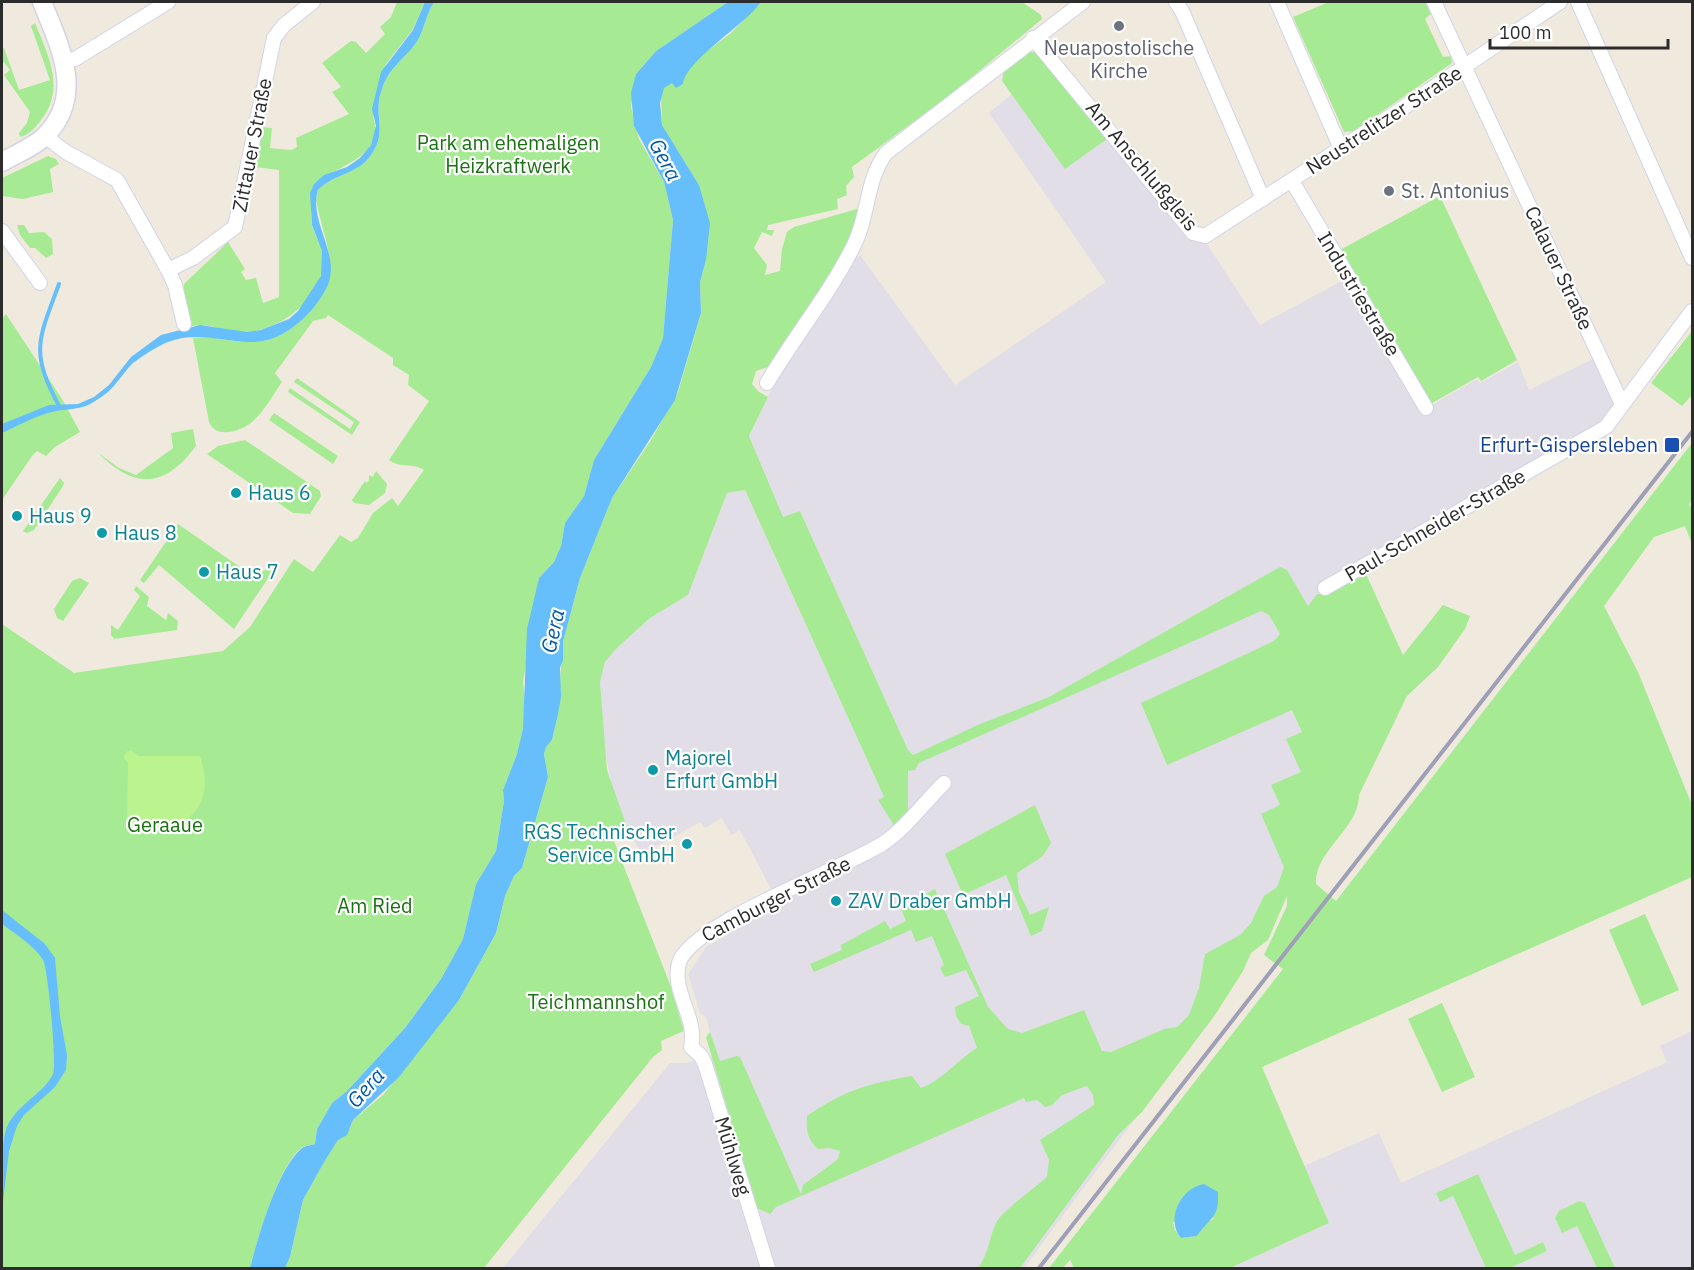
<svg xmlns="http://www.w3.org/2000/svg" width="1694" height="1270" font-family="'IBM Plex Sans',sans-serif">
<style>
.industrial{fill:#e2dee7}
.green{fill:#a6eb94;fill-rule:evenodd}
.pitch{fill:#bbf38f}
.water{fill:#66bffb}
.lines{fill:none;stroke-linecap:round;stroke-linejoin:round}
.stream{stroke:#66bffb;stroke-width:4}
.minor-casing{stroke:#d2d3e6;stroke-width:16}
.tertiary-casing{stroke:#d2d3e6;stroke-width:21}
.minor{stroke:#fff;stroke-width:14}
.tertiary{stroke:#fff;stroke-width:18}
.rail{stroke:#9f9fb8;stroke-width:4}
.worship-dot{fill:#6b7280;stroke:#fff;stroke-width:2}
.transit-dot{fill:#1a4fb4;stroke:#fff;stroke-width:2}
.culture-dot{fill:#0f9aa8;stroke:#fff;stroke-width:2}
.labels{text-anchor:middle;stroke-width:4.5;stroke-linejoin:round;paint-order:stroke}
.worship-label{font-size:20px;fill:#5b616d;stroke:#fff}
.street-label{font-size:20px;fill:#2c2c2c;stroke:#fff}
.park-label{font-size:20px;fill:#1a7213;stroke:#fff}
.transit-label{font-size:20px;fill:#164399;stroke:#fff;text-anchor:end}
.culture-label{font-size:20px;fill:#0d838f;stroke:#fff;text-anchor:start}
.water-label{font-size:21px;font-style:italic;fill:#0059ac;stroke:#fff}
</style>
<rect width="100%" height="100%" fill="#efeadd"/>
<path class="industrial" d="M1012,94L1065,168L1111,136L1190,233L1207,244L1260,325L1349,277L1426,408L1477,379L1480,383L1518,362L1529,390L1595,358L1619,409L1616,414L1317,594L1322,660L1284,867L1277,887L1216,1010L1024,1268H503L670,1063H686L712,1056L706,1037L710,1032L706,1017L700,1013L688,974L706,947L775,907L771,889L740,830L731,835L722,818L705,828L700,822L643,854L628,832L614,796L604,746L600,682L605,662L617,648L650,618L688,595L727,493L745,490L884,797L908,812V770L913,755L908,750L800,511L783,518L749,436L780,372L853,260L860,255L955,385L1106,282L989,113Z
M1692,1031V1268H1615L1585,1203L1577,1226L1597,1268H1510L1547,1251L1543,1242L1515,1255L1477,1174L1437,1193L1453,1196L1486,1268H1230L1329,1223L1304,1166L1379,1133L1401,1183L1667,1062L1660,1046Z"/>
<path class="green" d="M397,2H425L413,29L386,64L373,118C388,156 335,166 314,184C313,197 310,213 312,225C314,234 320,242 322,251C332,291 285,328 250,332C229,334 212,322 191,326L183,289L184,284L228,242L245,269L241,272L246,280L256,278L263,303L279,297V170L255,167L262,127L272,128L270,148L291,150L297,147L296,138L349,114L332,92L341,87L322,63L351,41L356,42L366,53L385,34L380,27L391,17Z
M434,2H728L656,51L636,74L631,107L639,139L664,182L673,220L663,338L651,367L594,460L584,496L565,523L561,546L554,562L539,578L523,683L526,708L523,728L517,754L503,790L504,801L496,851L476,884L463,939L441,979L405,1028L347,1091L332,1103L317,1129L315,1144C310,1145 304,1146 301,1148C277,1169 258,1238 250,1268H2V624L74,673L223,651L250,627L294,559L313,572L340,535L351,542L358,538L373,513L392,498L398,506L424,470C412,462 401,469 389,460L429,401L408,385L409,375L393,365V358L328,315L326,318L313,321L275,373L282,382C267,403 257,428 229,432C220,433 213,431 209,422L193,338C214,335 232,343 253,342C289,341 326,304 330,267C331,251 319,218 316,200L318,190C333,174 359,174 371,155C388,130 373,116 381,92C389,64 409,58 420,36C425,24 427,13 434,2Z
M761,2H1022L1041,15L1042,19L950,95L852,167L854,177L846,186L847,195L837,199L838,209L768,225L767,230H774L772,236L762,232L754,248L767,265L765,275L780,271L782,249L787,232L794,227L857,209L860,212L846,248L774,365L756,371L752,384L759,392L768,397L749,436L783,517L800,511L908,750L913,755L980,724L1049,697L1280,567L1287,570L1308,606L1317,594H1327L1366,574L1403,655L1443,605L1470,616L1465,629L1438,667L1407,696L1359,795C1359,829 1314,851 1316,884L1336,901L1692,443V501L1689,504L1692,509V544L1685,526L1654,537L1604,606L1638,672L1692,805V877L1262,1067L1329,1223L1230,1268H1074L1070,1260L1063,1268H1049L1283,969L1264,955L1287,906V896L1268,940L1251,953L1243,971L1215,1015L1142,1112L1118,1135L1020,1268H978C991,1251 990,1228 1000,1217C1014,1202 1031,1191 1047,1177L1049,1160L1040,1140L1094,1105L1093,1095L1087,1086L1062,1095L1052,1105L1045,1107L1037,1100L1026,1102L1024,1098L776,1207L770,1214L757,1208L706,1037L710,1032L720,1061L737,1056L740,1057L801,1194L803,1185L838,1159L840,1151L829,1148L818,1149C807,1139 806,1130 807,1116C843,1091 869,1083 912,1076L921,1088C943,1080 957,1060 977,1048L969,1026L961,1024L956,1016L955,1007L979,996L966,970L945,977L940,968L944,965L932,936L916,942L911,930L814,972L810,964L842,950L841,945L885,921L890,929L906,921L901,909L935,889L988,1007L1008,1029L1022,1033L1084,1010L1102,1051L1111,1052L1164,1029L1177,1027L1189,1015L1199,988L1205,954L1240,935L1251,923L1264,896L1277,887L1284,867L1261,814L1280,805L1271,785L1301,772L1286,739L1302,732L1292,710L1167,765L1141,703L1274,641L1280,634L1269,615L1261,611L919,763L915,770L908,771V812L895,827L878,800L884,797L745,490L727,493L688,595L650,618L617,648L605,662L600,682L607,770L628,830H621L612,836L671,987L684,1031L661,1041L662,1050L653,1057L484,1268H285L290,1257L303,1200L323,1164L338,1140L350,1128L353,1120L383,1095L459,1000L496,933L505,896L514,876L522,868L548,777L544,754L546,747L552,740L557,719L563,642L580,578L612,498L651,440L678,392L701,313L700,282L706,260L699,185L662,125L661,93L667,81L731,33ZM1215,1218L1206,1223L1197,1236L1181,1238L1175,1230L1173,1222Z
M1329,2H1425L1431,14L1425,19L1443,57L1451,56L1452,63L1354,131L1344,132L1293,17Z
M35,23C48,55 66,88 41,120C36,127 29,135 20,137L19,133L27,123L30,112L4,75L10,70L2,60V49L4,48L19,90L50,80L31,26Z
M1028,52H1036L1111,136L1065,169L1002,81L1004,70Z
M48,156L56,159L59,164L50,169L53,192L23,199L2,196V178Z
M1440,196L1517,360L1481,381L1478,377L1427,406L1338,251Z
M17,225H24L29,233L44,232L52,239L53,254L46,258L35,248H30L20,235Z
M6,314L62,399L80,432L55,447L46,456L37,451L32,456L2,500V318Z
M1692,331V395L1682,406L1651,383Z
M297,378L360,422L352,435L288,392L290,388L350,429L354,422L294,382Z
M274,413L338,456L333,464L269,420Z
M193,429L196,446C164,489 134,489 98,453L119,468L136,475L173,448L171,433Z
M245,440L320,491L321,496L310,514L293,513L207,454L218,446Z
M376,471L387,484L385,493L369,505L354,503L352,500L365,481L367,483L369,480V475L373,477Z
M60,478L64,483L63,486L34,530L27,533L23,531Z
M178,524L253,576L269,568L274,560L275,568L234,629L159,565L144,583L140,580Z
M80,578L89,583L63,621L57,618L54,609L72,581Z
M136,586L149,597L147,606L166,620L168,613L178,621L177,630L114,639L111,635V625L118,630L140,596L134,590Z
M1035,805L1051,843L1043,856L1017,873L1019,892L1030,915L1049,907L1042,931L1031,936L1006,875L963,895L945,854Z
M1645,914L1679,990L1642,1006L1609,930Z
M1442,1003L1475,1077L1442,1092L1408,1019Z
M1478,1174L1515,1255L1543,1242L1547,1251L1510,1268H1486L1453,1196L1440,1202L1436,1193Z
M1579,1201L1585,1203L1615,1268H1597L1577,1226L1562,1233L1555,1218L1559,1211Z"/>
<path class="pitch" d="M131,750L138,756H200C219,810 179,841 127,826L128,763L124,758L126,752Z"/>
<path class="water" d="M425,2H434C427,13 425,25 420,36C409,58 389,64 381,92C373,116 388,131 371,155C359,174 333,174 318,190C308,222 342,255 327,287C313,315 282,344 249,342C222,341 195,331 168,342C158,346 138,358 130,366C117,381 113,391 95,401C80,411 68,408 52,412C35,416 18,426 2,433V424L49,405L78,404L94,397L109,385L131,357L161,335L200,325L247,332L261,330L289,319L298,311L321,276L322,251L312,225L310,193L314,184L324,175L347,167L360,158L371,145L376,126L372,109L381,72L413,30Z
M728,2H761C744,26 686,60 683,84L676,88L672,83L664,88L660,103L662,125L699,185L710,223L706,260L700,282L701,313L675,400L612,498L580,578L563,642V660L560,668L561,697L557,719L552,740L546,747L544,754L548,777L522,868L514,876L505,896L496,933L459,1000L399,1077L353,1120L347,1135L338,1140L323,1164L303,1200L290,1257L285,1268H250C258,1237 277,1169 302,1148C305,1146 311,1145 315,1144L317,1129L332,1103L347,1091L405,1028L441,979L463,939L476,884L496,851L504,801L503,790L517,754L523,728L527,629L539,578L554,562L561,546L565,523L584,496L594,460L651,367L663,338L673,220L664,182L634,126L631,93L636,74L656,51Z
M2,910L45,944L55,958L60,1016L67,1055L66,1070L55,1087L24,1115L17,1126L9,1151L2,1211C1,1185 0,1153 6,1129C16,1104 43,1095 53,1074C57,1066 48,968 43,960C34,945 15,934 2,924Z
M1204,1184L1218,1192C1219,1219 1211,1216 1197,1236L1181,1238C1165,1219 1181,1188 1204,1184Z"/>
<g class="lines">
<path class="stream" d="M59,284C38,341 30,351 59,406"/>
<defs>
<path id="minor" d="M1176,2L1182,11L1263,199
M1277,2L1341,149
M1434,2L1622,404
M1578,2L1692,258
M1033,38L1193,233L1205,236L1400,110L1560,2
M65,61L75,59L168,2
M45,136L66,152L117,180L168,270L175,285L184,324
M1292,181L1426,408
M2,231L40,283
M168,270L193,258L235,227L274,38L284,25L313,2
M767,383C794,337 829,295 853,247C869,217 865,182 886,153L1083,2
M1325,588L1606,427L1692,311
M768,1268L705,1064L701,1056L691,1047C698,1018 671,992 679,963C690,924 843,869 882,844C905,829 924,803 944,783"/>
<path id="tertiary" d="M2,162C16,154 34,147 45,136C86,95 59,45 42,2"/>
</defs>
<use href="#minor" class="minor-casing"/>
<use href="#tertiary" class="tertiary-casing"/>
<use href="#minor" class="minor"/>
<use href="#tertiary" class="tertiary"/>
<path class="rail" d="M1039,1268L1692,432"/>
</g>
<g class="worship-dot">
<circle cx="1119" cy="26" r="6"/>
<circle cx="1389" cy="191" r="6"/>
</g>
<rect class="transit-dot" x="1664" y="437" width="16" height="16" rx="3"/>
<g class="culture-dot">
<circle cx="236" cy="493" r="6"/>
<circle cx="17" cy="516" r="6"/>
<circle cx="102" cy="533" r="6"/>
<circle cx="204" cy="572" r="6"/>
<circle cx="653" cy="770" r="6"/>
<circle cx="687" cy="844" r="6"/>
<circle cx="836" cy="901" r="6"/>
</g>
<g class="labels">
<g class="worship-label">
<text x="1119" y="55">Neuapostolische<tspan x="1119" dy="23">Kirche</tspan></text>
<text x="1401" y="198" text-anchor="start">St. Antonius</text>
</g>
<g class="street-label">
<text transform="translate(1384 120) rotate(-33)" y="7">Neustrelitzer Straße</text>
<text transform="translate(252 145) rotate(-79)" y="7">Zittauer Straße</text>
<text transform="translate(1142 166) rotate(50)" y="7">Am Anschlußgleis</text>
<text transform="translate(1559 268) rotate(65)" y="7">Calauer Straße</text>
<text transform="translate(1359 294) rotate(59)" y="7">Industriestraße</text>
<text transform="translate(1435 525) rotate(-30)" y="7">Paul-Schneider-Straße</text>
<text transform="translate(776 899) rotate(-27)" y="7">Camburger Straße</text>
<text transform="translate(733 1156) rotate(73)" y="7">Mühlweg</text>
</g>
<g class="park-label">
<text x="508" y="150">Park am ehemaligen<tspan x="508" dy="23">Heizkraftwerk</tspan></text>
<text x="165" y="832">Geraaue</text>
<text x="375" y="913">Am Ried</text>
<text x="596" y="1009">Teichmannshof</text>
</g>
<g class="transit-label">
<text x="1658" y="452">Erfurt-Gispersleben</text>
</g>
<g class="culture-label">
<text x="248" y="500">Haus 6</text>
<text x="29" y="523">Haus 9</text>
<text x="114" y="540">Haus 8</text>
<text x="216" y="579">Haus 7</text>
<text x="665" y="765">Majorel<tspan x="665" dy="23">Erfurt GmbH</tspan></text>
<text x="675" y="839" text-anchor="end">RGS Technischer<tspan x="675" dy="23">Service GmbH</tspan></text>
<text x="848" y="908">ZAV Draber GmbH</text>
</g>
<g class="water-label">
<text transform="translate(665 160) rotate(62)" y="7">Gera</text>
<text transform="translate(553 631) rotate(-78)" y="7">Gera</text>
<text transform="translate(366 1088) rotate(-48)" y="7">Gera</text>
</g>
</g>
<rect width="1694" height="1270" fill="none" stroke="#2c2c2c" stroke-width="6"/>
<path d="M1490 39v9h178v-9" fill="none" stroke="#2c2c2c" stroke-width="3"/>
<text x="1499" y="39" font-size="18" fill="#2c2c2c" stroke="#ffffff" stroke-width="4.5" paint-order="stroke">100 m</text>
</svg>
